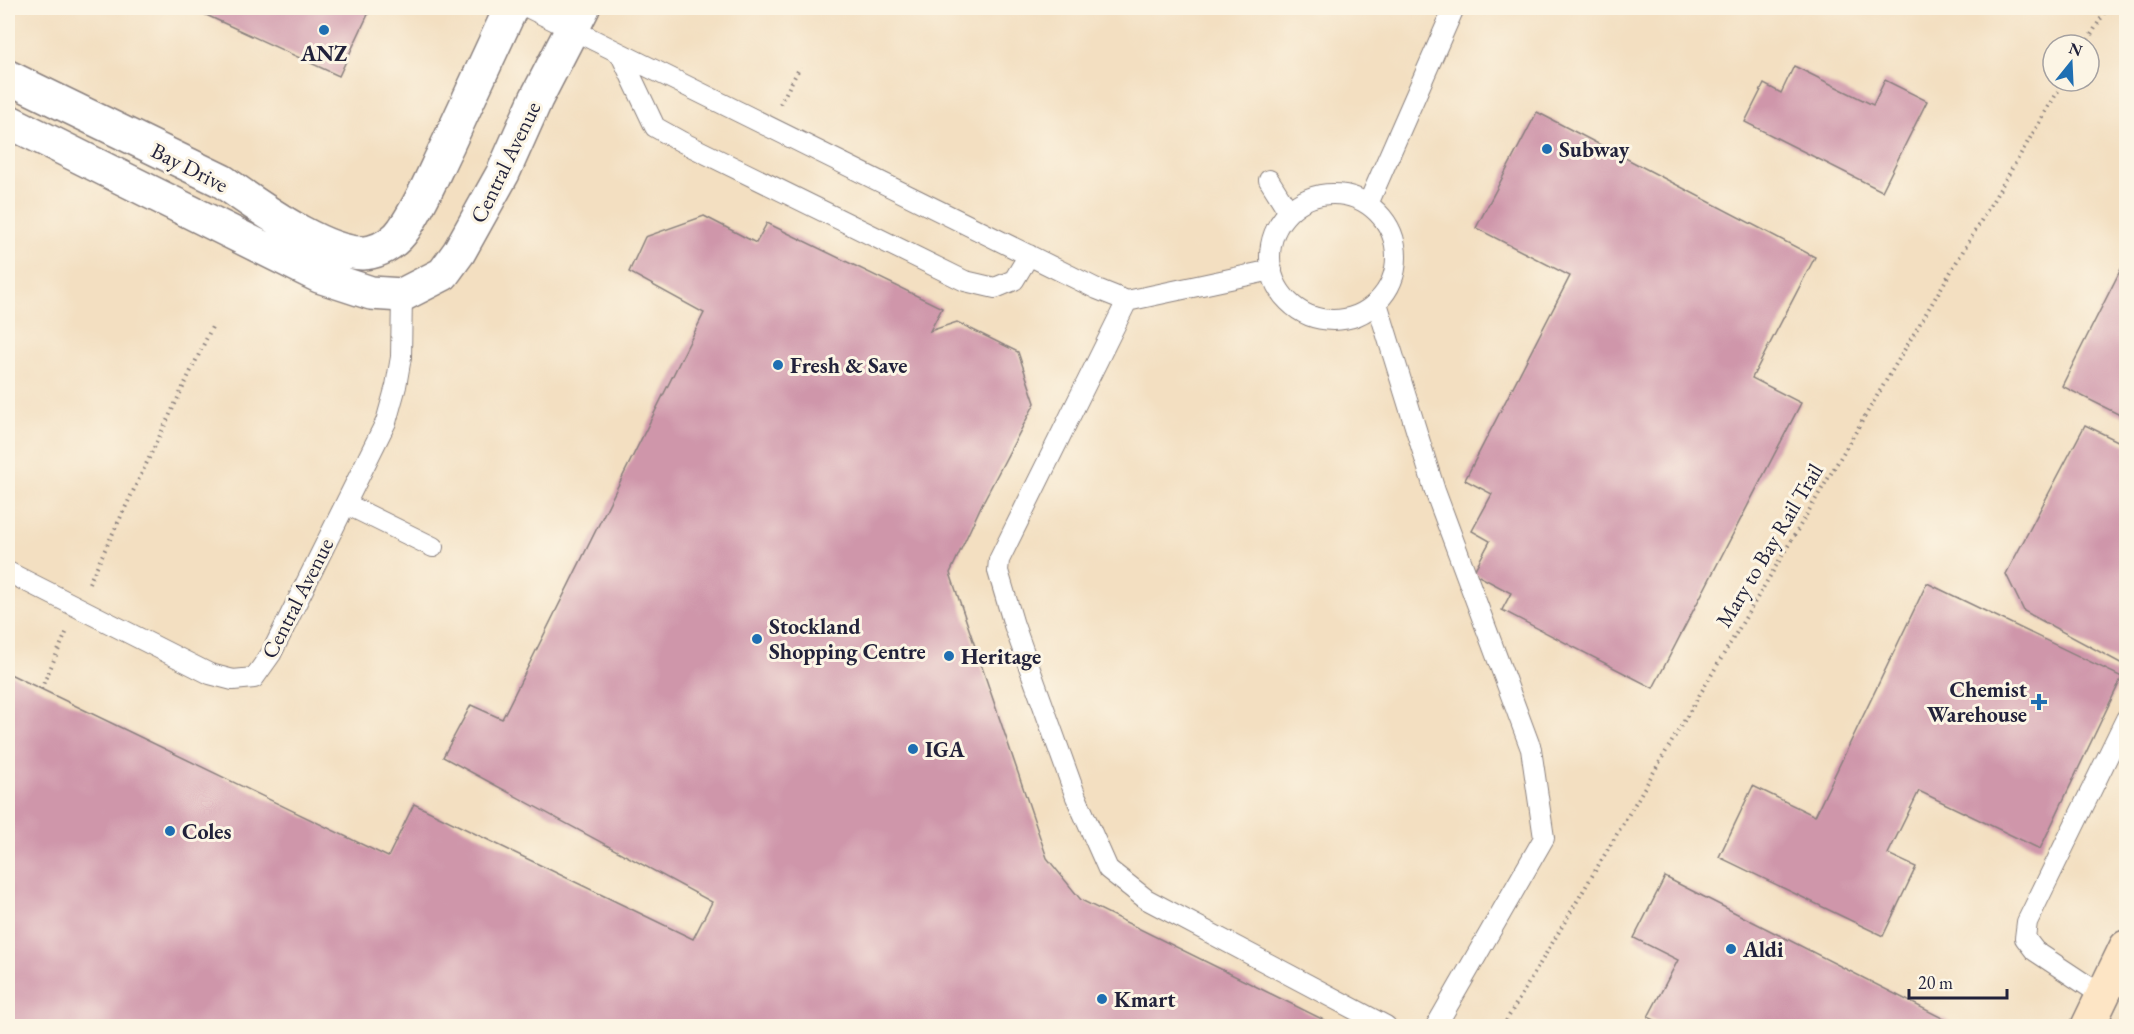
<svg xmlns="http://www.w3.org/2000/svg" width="2134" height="1034" font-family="'EB Garamond',serif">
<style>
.building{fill:#cf96aa}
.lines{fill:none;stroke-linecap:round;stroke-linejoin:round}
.service-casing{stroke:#8a807e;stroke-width:22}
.minor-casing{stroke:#8a807e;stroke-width:36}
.secondary-casing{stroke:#8a807e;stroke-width:36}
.path{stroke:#8a807e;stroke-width:4;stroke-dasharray:1.5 4.5;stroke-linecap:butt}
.service{stroke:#fff;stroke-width:20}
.minor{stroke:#fff;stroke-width:33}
.secondary{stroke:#fde5c5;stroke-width:33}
.poi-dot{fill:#1f6fb2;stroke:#fcf5e5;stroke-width:2}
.labels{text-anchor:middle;stroke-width:6;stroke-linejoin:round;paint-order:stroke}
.poi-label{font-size:22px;font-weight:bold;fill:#22223b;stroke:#fcf5e5;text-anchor:start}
.street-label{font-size:22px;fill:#22223b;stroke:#fcf5e5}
</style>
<rect width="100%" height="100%" fill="#fcf5e5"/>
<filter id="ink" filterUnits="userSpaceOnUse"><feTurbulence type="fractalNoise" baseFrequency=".0167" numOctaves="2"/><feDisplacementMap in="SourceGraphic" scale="12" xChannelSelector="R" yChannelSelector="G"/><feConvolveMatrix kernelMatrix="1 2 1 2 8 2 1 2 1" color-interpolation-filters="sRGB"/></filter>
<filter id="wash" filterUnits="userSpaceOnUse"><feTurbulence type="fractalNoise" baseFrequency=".008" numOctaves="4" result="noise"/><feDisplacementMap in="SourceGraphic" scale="24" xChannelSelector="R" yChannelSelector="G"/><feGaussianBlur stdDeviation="1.35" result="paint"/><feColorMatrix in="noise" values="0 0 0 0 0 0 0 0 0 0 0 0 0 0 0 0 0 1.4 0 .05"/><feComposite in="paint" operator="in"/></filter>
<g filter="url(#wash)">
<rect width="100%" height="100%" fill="#f3dfc1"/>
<g id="blocks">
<path class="building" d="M191,8H371L339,76Z
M1794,66L1873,105L1885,80L1927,101L1882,191L1745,122L1764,84L1781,93Z
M1537,112L1815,257L1752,378L1801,403L1653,688L1502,610L1511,593L1473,573L1490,541L1472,531L1492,494L1465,480L1570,276L1476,228Z
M704,216L756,243L767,223L942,308L930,331L957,322L1018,352L1035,403L982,504L950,573L1047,858L1081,900L1336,1026H8V673L388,857L414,804L693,939L712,902L443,757L471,705L502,719L704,313L629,272L645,237Z
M2126,259V418L2062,386Z
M2085,425L2126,445V666L2024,611L2006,574Z
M1927,583L2122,677L2040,849L1919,791L1888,854L1916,867L1883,936L1719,857L1753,786L1815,816Z
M1665,877L1950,1022L1948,1026H1667L1648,1017L1678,960L1634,938Z"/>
</g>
</g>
<g filter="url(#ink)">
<use href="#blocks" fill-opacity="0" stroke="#8a807e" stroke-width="1.5"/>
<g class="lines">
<defs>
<path id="service" d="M529,8L1097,289L1127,301L1272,270
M620,53L655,127L682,142L965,281L995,288L1014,280L1029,255
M1269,180L1289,212
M1270 257a63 63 0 1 1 126 0a63 63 0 1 1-126 0Z
M1368,204L1454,8
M1127,301L999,560L998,571L1014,625L1076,797L1108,869L1146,899L1386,1026
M1377,303L1435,491L1531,749L1544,838L1436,1026
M346,504L433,547
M8,572L210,674L233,680L254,678L271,654L386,422L396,386L401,357L402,295
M2103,996L2035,951L2025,938L2027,922L2126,719"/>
<path id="minor" d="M8,77L222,181C255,204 331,261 371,252C384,249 397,240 404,229C422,203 434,172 448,144C469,98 490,53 511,8
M8,121L319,276L371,293L402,295L443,274L459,252L503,173L536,99L583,8"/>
<path id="secondary" d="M2088,1026L2126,947"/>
</defs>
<use href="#service" class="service-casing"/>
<use href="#minor" class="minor-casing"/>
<use href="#secondary" class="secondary-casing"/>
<path class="path" d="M2085,45L2107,8
M780,104L800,67
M89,583L212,327
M41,689L67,631
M1503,1026L2064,81"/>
<use href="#service" class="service"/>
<use href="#minor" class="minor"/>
<use href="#secondary" class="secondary"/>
</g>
</g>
<g class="poi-dot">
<circle cx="324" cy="30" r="6"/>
<circle cx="1547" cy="149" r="6"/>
<circle cx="778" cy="365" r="6"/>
<circle cx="757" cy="639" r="6"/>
<circle cx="949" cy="656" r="6"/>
<path d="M2036 693h6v6h6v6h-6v6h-6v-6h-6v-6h6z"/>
<circle cx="913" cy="749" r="6"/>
<circle cx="170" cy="831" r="6"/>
<circle cx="1731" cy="949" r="6"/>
<circle cx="1102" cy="999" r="6"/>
</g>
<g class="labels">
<g class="poi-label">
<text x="324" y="61" text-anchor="middle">ANZ</text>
<text x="1559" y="157">Subway</text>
<text x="790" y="373">Fresh &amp; Save</text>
<text x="769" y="634">Stockland<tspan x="769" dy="25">Shopping Centre</tspan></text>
<text x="961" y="664">Heritage</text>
<text x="2027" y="697" text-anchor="end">Chemist<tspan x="2027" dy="25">Warehouse</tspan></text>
<text x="925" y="757">IGA</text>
<text x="182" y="839">Coles</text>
<text x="1743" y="957">Aldi</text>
<text x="1114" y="1007">Kmart</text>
</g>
<g class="street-label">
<text transform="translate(505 162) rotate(-64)" y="8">Central Avenue</text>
<text transform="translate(190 167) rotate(27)" y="8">Bay Drive</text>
<text transform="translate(1769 545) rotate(-59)" y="8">Mary to Bay Rail Trail</text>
<text transform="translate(297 598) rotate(-63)" y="8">Central Avenue</text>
</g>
</g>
<rect width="2134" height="1034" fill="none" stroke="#fcf5e5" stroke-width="30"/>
<g transform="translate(2071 63) rotate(18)"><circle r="28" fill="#fcf5e5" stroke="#a5a1a1" stroke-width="1.5"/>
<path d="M0-4.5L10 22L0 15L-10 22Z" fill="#1f6fb2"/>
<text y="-9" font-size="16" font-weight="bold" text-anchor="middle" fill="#22223b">N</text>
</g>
<path d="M1909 989v9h98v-9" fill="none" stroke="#22223b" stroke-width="3"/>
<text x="1918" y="989" font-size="18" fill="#22223b" stroke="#fcf5e5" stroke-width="4.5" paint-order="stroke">20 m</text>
</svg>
